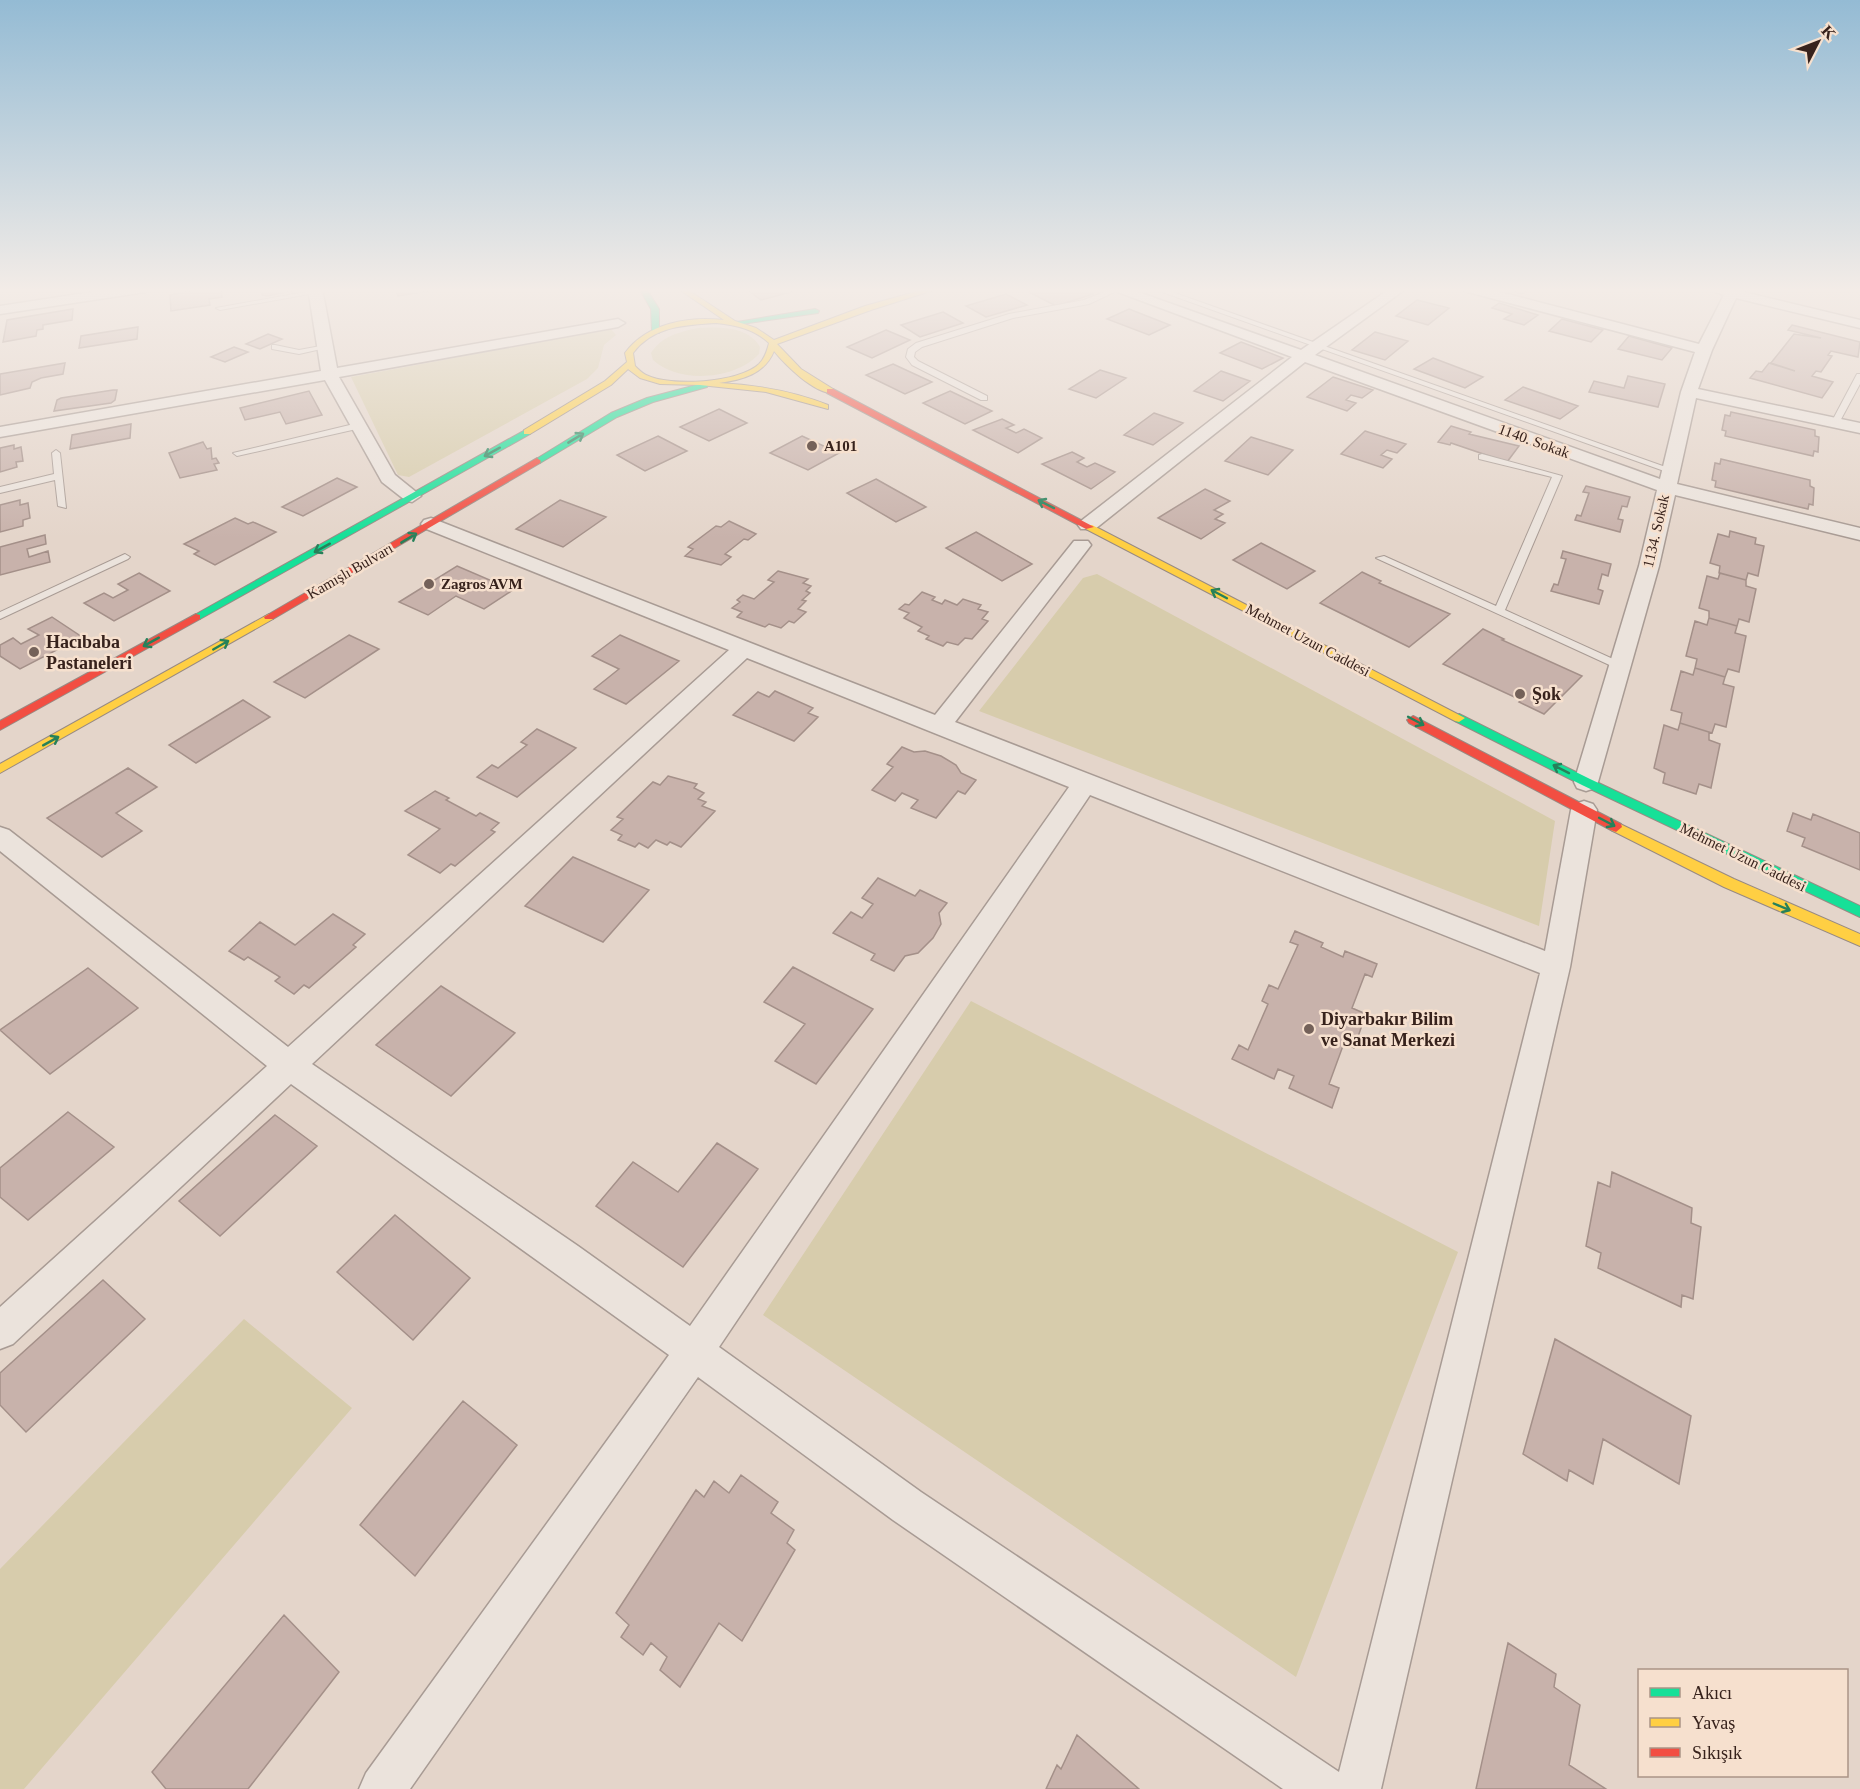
<svg xmlns="http://www.w3.org/2000/svg" width="1860" height="1789" font-family="Georgia,serif">
<style>
.green{fill:#d7ccac}
.building{fill:#c8b2ab;stroke:#a49089;stroke-width:1.5}
.lines{fill:none;stroke-linecap:round;stroke-linejoin:round}
.lane-casing{stroke:#a89b94;stroke-width:2}
.street-casing{stroke:#a89b94;stroke-width:3}
.fast-casing{stroke:#988a83;stroke-width:2}
.slow-casing{stroke:#988a83;stroke-width:2}
.jam-casing{stroke:#988a83;stroke-width:2}
.lane{fill:#ebe3dc;fill-rule:evenodd}
.street{fill:#ebe3dc;fill-rule:evenodd}
.fast{fill:#16e098;fill-rule:evenodd}
.slow{fill:#ffcf43;fill-rule:evenodd}
.jam{fill:#f24e42;fill-rule:evenodd}
.oneway{stroke:#26815a}
.poi-dot{fill:#746159;stroke:#f6e0ce;stroke-width:2}
.labels{text-anchor:middle;stroke-width:5;stroke-linejoin:round;paint-order:stroke}
.far-street-label{font-size:15px;fill:#37221c;stroke:#f6e0ce}
.far-poi-label{font-size:15px;font-weight:bold;fill:#37221c;stroke:#f6e0ce;text-anchor:start}
.poi-label{font-size:18px;font-weight:bold;fill:#37221c;stroke:#f6e0ce;text-anchor:start}
</style>
<rect width="100%" height="100%" fill="#e4d5ca"/>
<path class="green" d="M698,328C719,327 748,326 760,347L759,354C735,380 679,384 653,360L651,353C662,336 679,332 698,328Z
M611,329L616,335L604,345L598,368L587,379L409,477L398,475L351,377Z
M1097,574L1555,821L1539,926L979,711L1083,578Z
M971,1001L1458,1252L1296,1677L763,1315Z
M244,1319L352,1408L24,1789H0V1569Z"/>
<path class="building" d="M204,288H221L222,297L209,299L210,305L171,311L170,295Z
M262,288H292V291L267,296L262,295Z
M395,288H447L398,296Z
M745,288H806L761,300Z
M1021,288H1081L1093,294L1056,306Z
M1503,288H1534L1522,294Z
M1006,294L1027,305L986,317L966,306Z
M1417,300L1449,308L1428,325L1396,316Z
M1499,303L1538,315L1524,325L1504,319L1512,314L1492,308Z
M73,309L72,320L43,325V329L37,330L36,336L3,342L7,320Z
M1129,309L1170,325L1149,335L1107,319Z
M943,312L963,323L920,337L901,325Z
M1562,319L1603,330L1591,342L1549,331Z
M1792,325L1860,342L1858,357L1831,351L1828,355L1832,356L1821,372L1816,371L1812,376L1833,382L1822,398L1750,378L1756,371L1762,372L1769,363L1795,371L1771,363L1794,334L1821,338L1788,330Z
M138,327L137,339L79,348L81,336Z
M886,330L910,340L872,358L847,347Z
M1375,332L1408,341L1385,360L1352,350Z
M268,334L282,339L260,349L246,344Z
M1629,336L1672,348L1662,360L1618,349Z
M1241,342L1283,358L1262,369L1220,353Z
M234,347L248,352L225,362L211,357Z
M1433,358L1483,377L1465,388L1414,369Z
M65,363L63,374L41,378L32,382L30,388L0,395V374Z
M893,364L932,382L905,394L866,375Z
M1100,370L1126,378L1096,398L1069,389Z
M1221,371L1250,381L1223,401L1194,391Z
M1628,376L1665,384L1658,407L1589,392L1594,381L1624,388Z
M1333,377L1373,390L1362,398L1351,395L1346,400L1356,403L1347,411L1307,397Z
M1523,387L1578,406L1560,419L1505,400Z
M113,390H117L115,400L111,403L54,411L57,400L61,398Z
M309,391L322,415L286,424L280,412L245,420L240,408Z
M950,391L992,411L965,424L923,403Z
M719,409L747,423L709,441L680,427Z
M1731,412L1815,430V436L1819,437L1818,452L1814,451L1813,456L1725,436L1726,431L1722,430L1725,415L1730,416Z
M1154,413L1183,423L1153,445L1124,435Z
M1002,419L1014,425L1006,428L1016,433L1024,429L1042,438L1018,453L973,430Z
M131,424L130,438L70,449L72,435Z
M1451,426L1471,432L1469,434L1519,446L1507,462L1451,443L1450,445L1438,442Z
M1365,431L1406,444L1397,453L1387,450L1381,455L1392,459L1383,468L1341,454Z
M658,436L687,451L645,471L617,455Z
M802,436L839,453L808,470L770,453Z
M1251,437L1293,450L1268,475L1225,461Z
M203,442L207,449L211,448L212,459L216,458L219,463L214,464L217,470L180,478L169,453Z
M14,445V449L21,447L23,461L16,462L17,467L0,472V448Z
M1072,452L1084,458L1077,462L1087,467L1095,463L1115,472L1091,489L1042,464Z
M1721,459L1810,480V486L1814,488L1813,505L1809,504L1808,509L1715,487L1716,481L1712,480L1715,463L1720,464Z
M337,478L357,487L303,516L282,507Z
M876,479L926,507L896,522L847,493Z
M1586,486L1630,497L1627,507L1622,506L1618,519L1623,520L1620,532L1575,520L1577,515L1581,516L1589,493L1583,492Z
M1205,489L1230,501L1214,510L1223,514L1215,519L1225,523L1201,539L1158,518Z
M20,500V505L28,503L30,518L23,520V526L0,532V505Z
M560,500L606,517L563,547L516,529Z
M235,518L248,524L253,522L276,532L215,565L194,554L199,551L184,544Z
M729,521L756,534L748,540L744,539L725,554L731,557L721,565L685,556L693,549L688,547L716,526L721,527Z
M1730,531L1756,538L1755,544L1764,546L1758,576L1748,573L1746,580L1719,573L1720,566L1710,563L1718,534L1729,537Z
M976,532L1032,564L1002,581L946,548Z
M45,535L46,544L27,549L29,557L48,551L50,562L0,575V547Z
M1261,543L1315,571L1287,589L1233,560Z
M1563,551L1611,564L1608,576L1602,574L1598,589L1603,591L1599,604L1551,591L1554,584L1558,585L1566,559L1561,558Z
M457,566L513,590L484,609L456,596L428,615L399,602Z
M778,571L808,579L803,583L811,586L806,591L810,593L802,600L806,601L798,609L806,612L794,623L789,621L781,628L769,624L765,627L737,617L742,612L732,608L740,602L737,600L743,595L754,599L774,582L768,580Z
M1362,572L1381,581L1379,583L1450,614L1409,647L1320,603Z
M139,573L170,591L114,621L84,603L104,593L113,598L128,590L118,584Z
M1720,573L1746,580V586L1756,589L1749,622L1739,619L1737,626L1709,618V611L1699,608L1707,576L1718,579Z
M922,592L935,597L932,600L942,604L945,600L957,605L963,599L981,605L978,609L988,612L982,619L988,621L972,639L965,638L958,645L947,642L943,646L926,639L929,636L918,631L922,627L904,618L909,613L899,609L905,604L909,605Z
M52,617L82,637L20,669L0,656V645L13,638L21,644L39,635L28,629Z
M1709,618L1737,626L1735,633L1746,636L1739,672L1728,669L1725,677L1695,668L1697,659L1686,656L1695,621L1707,625Z
M1483,629L1504,639L1502,640L1582,676L1544,714L1519,702L1521,700L1443,664Z
M349,635L379,649L305,698L274,682Z
M620,635L679,661L626,704L594,689L619,669L592,656Z
M1695,668L1725,677L1723,684L1734,687L1726,727L1715,724L1712,733L1680,723L1682,713L1671,710L1681,671L1693,675Z
M775,691L813,708L808,713L818,717L794,741L733,715L758,692L769,697Z
M243,700L270,717L196,763L169,745Z
M1680,723L1709,732V740L1720,744L1711,788L1699,784L1696,794L1663,783L1665,773L1654,768L1664,725L1678,730Z
M537,729L576,748L517,797L477,777L492,765L498,768L527,745L521,742Z
M902,747L914,752L925,751L941,756L956,765L961,773L976,780L965,794L958,791L936,818L911,808L918,800L902,793L895,801L872,790L893,767L887,764Z
M128,768L157,787L116,813L142,831L102,857L47,818Z
M668,776L697,784L694,788L704,793L698,799L706,802L702,806L715,811L681,847L670,842L667,845L656,840L648,848L639,843L635,847L618,840L622,835L611,830L623,819L617,817L653,782L660,785Z
M435,791L449,798L446,800L476,816L480,813L499,823L491,830L495,832L455,866L451,864L440,873L408,855L440,829L405,811Z
M1793,813L1811,820L1813,814L1860,833V870L1802,846L1805,838L1787,831Z
M573,857L649,890L603,942L525,906Z
M878,878L915,896L920,890L947,903L939,913L941,924L933,938L918,953L905,956L894,971L871,960L875,954L833,933L851,912L862,918L873,904L862,898Z
M333,914L365,934L353,945L356,947L309,988L304,985L294,994L275,981L280,977L248,957L244,960L229,951L260,922L295,945Z
M1295,931L1323,943L1321,947L1343,957L1345,951L1377,964L1372,977L1365,974L1352,1008L1366,1014L1354,1048L1344,1043L1329,1084L1339,1088L1332,1108L1289,1088L1294,1076L1278,1069L1274,1079L1232,1059L1239,1045L1248,1050L1268,1004L1262,1001L1269,985L1278,989L1298,945L1290,942Z
M793,967L873,1009L816,1084L775,1061L805,1024L764,1002Z
M88,968L138,1008L50,1074L0,1030Z
M441,986L515,1033L451,1096L376,1045Z
M68,1112L114,1147L28,1220L0,1197V1168Z
M275,1115L317,1146L220,1236L179,1201Z
M717,1143L758,1169L683,1267L596,1206L633,1162L678,1192Z
M1612,1172L1692,1208L1691,1223L1701,1227L1693,1299L1682,1295L1681,1307L1598,1268L1601,1253L1586,1246L1598,1182L1610,1187Z
M395,1215L470,1278L413,1340L337,1272Z
M103,1280L145,1319L26,1432L0,1405V1373Z
M1555,1339L1691,1416L1679,1484L1603,1439L1593,1484L1569,1470L1567,1481L1523,1454Z
M463,1401L517,1445L415,1576L360,1525Z
M741,1475L778,1502L771,1513L794,1530L787,1543L795,1550L742,1641L719,1623L680,1687L660,1670L667,1657L651,1643L643,1655L621,1637L629,1625L616,1613L696,1490L704,1497L714,1481L729,1493Z
M284,1615L339,1672L248,1789H166L152,1772Z
M1508,1643L1556,1674L1554,1687L1580,1705L1569,1765L1606,1789H1476Z
M1077,1735L1139,1789H1046L1057,1765L1061,1769Z"/>
<g class="lines">
<defs>
<path id="lane" d="M327,288H343L220,310L216,308Z
M1114,288H1123L1089,304L1013,318L922,347L915,352L914,357L918,361L987,396V400H981L912,365L906,357L908,349L916,343L1009,314L1084,300Z
M1151,288H1161L1674,470L1667,472Z
M275,345L299,350L326,345L330,347L299,354L272,349V345Z
M1857,374H1860V384L1839,423L1832,425L1831,423Z
M358,423L361,424V428L237,456L233,453Z
M56,450L60,453L66,508L58,506L55,480L0,493V487L54,474L52,453Z
M1482,454L1562,476L1505,610L1624,664V668H1616L1376,558L1384,556L1496,606L1552,477L1479,459V455Z
M125,554L130,557L128,559L0,619V612Z"/>
<path id="street" d="M118,288H153L146,292L0,314V306Z
M308,288H322L337,368L618,319L625,323L618,327L339,377L395,475L421,496L412,502L405,500L382,482L325,380L0,437V427L321,371Z
M1107,288H1127L1301,350L1391,288H1407L1315,355L1660,479L1681,392L1695,352L1464,291L1462,288H1485L1699,344L1724,295L1704,288H1747L1744,292L1860,320V328L1736,298L1712,350L1698,389L1860,423V433L1696,398L1677,484L1860,528V540L1675,495L1659,566L1598,782L1595,788L1586,791L1577,788L1574,782L1639,566L1657,490L1305,362L1095,529H1081L1078,525L1081,521L1292,357Z
M431,518L935,715L1074,541H1088L1091,545L1088,549L955,722L1545,951L1571,810L1575,804L1584,801L1593,804L1597,810L1570,967L1381,1789H1283L893,1520L698,1377L410,1789H359L366,1773L669,1355L291,1084L13,1344L0,1349V1307L267,1066L0,851V827L9,830L288,1047L729,650L424,528L421,524L424,520ZM747,658L1069,787L690,1326L578,1246L312,1064ZM1090,795L1540,973L1339,1772L921,1492L719,1347Z"/>
<path id="fast" d="M639,288H646L659,309V333L652,331L651,309Z
M815,309L819,311L818,313L735,325L731,323Z
M704,383L708,385L707,387L653,402L617,417L540,463L533,461L611,413L647,398Z
M527,429L531,432L530,434L200,619H192L191,617Z
M1459,714L1590,779L1860,906V917L1582,785L1455,721L1453,718Z"/>
<path id="slow" d="M677,288H685L735,321L756,328L774,340L865,306L929,288H940L871,310L777,344L801,369L833,389V393C815,394 785,365 774,351C765,374 742,380 719,383C757,385 793,391 828,405V409L766,392L700,385L660,384L640,378L628,369L611,385L530,434H524V430L605,381L627,362L625,353C647,323 689,316 724,320ZM716,323C736,325 754,329 769,343C767,351 765,358 759,364C739,383 670,387 646,375C642,373 638,369 635,366L633,353C653,326 685,325 716,323Z
M1086,525H1092L1465,718L1459,722L1455,721L1086,529Z
M269,614L273,615V619L0,773V764Z
M1616,822L1734,879L1860,934V946L1724,887L1611,830L1610,827Z"/>
<path id="jam" d="M827,389H833L1094,527L1086,529L827,393Z
M537,458L541,461L540,463L273,619H265L264,617Z
M196,614L200,615V619L0,730V721Z
M1413,716L1621,824L1622,827L1616,832L1611,830L1409,723L1407,720Z"/>
</defs>
<use href="#lane" class="lane-casing"/>
<use href="#street" class="street-casing"/>
<use href="#fast" class="fast-casing"/>
<use href="#slow" class="slow-casing"/>
<use href="#jam" class="jam-casing"/>
<use href="#lane" class="lane"/>
<use href="#street" class="street"/>
<use href="#fast" class="fast"/>
<use href="#slow" class="slow"/>
<use href="#jam" class="jam"/>
</g>
<defs><path id="oneway-shaft" d="M-6 0H5M1.5-3L5.5 0L1.5 3" fill="none" stroke-width="1.6" stroke-linecap="round" stroke-linejoin="round" transform="scale(1.5)"/></defs>
<g class="oneway">
<use href="#oneway-shaft" transform="translate(576 438) rotate(-31)"/>
<use href="#oneway-shaft" transform="translate(492 452) rotate(151)"/>
<use href="#oneway-shaft" transform="translate(1046 504) rotate(-153)"/>
<use href="#oneway-shaft" transform="translate(409 538) rotate(-31)"/>
<use href="#oneway-shaft" transform="translate(322 548) rotate(151)"/>
<use href="#oneway-shaft" transform="translate(1219 594) rotate(-152)"/>
<use href="#oneway-shaft" transform="translate(151 642) rotate(151)"/>
<use href="#oneway-shaft" transform="translate(221 645) rotate(-30)"/>
<use href="#oneway-shaft" transform="translate(1416 721) rotate(28)"/>
<use href="#oneway-shaft" transform="translate(51 741) rotate(-29)"/>
<use href="#oneway-shaft" transform="translate(1561 769) rotate(-153)"/>
<use href="#oneway-shaft" transform="translate(1607 822) rotate(28)"/>
<use href="#oneway-shaft" transform="translate(1782 907) rotate(23)"/>
</g>
<linearGradient id="sky" x2="0" y2="1"><stop stop-color="#94bbd4"/><stop offset="0.54" stop-color="#f3ece7"/><stop offset="1" stop-color="#f3ece7" stop-opacity="0"/></linearGradient>
<rect width="1860" height="538" fill="url(#sky)"/>
<g class="poi-dot">
<circle cx="812" cy="446" r="6"/>
<circle cx="429" cy="584" r="6"/>
<circle cx="34" cy="652" r="6"/>
<circle cx="1520" cy="694" r="6"/>
<circle cx="1309" cy="1029" r="6"/>
</g>
<g class="labels">
<g class="far-street-label">
<text transform="translate(1534 441) rotate(20)" y="5">1140. Sokak</text>
<text transform="translate(1656 531) rotate(-77)" y="5">1134. Sokak</text>
<text transform="translate(350 571) rotate(-30)" y="5">Kamışlı Bulvarı</text>
<text transform="translate(1308 640) rotate(28)" y="5">Mehmet Uzun Caddesi</text>
<text transform="translate(1743 857) rotate(26)" y="5">Mehmet Uzun Caddesi</text>
</g>
<g class="far-poi-label">
<text x="824" y="451">A101</text>
<text x="441" y="589">Zagros AVM</text>
</g>
<g class="poi-label">
<text x="46" y="648">Hacıbaba<tspan x="46" dy="21">Pastaneleri</tspan></text>
<text x="1532" y="700">Şok</text>
<text x="1321" y="1025">Diyarbakır Bilim<tspan x="1321" dy="21">ve Sanat Merkezi</tspan></text>
</g>
</g>
<rect x="1638" y="1669" width="210" height="108" fill="#f6e0ce" stroke="#aa9487" stroke-width="1.5"/>
<rect x="1650" y="1688" width="30" height="9" fill="#16e098" stroke="#aa9487" stroke-width="1.5"/>
<text x="1692" y="1699" font-size="18" fill="#37221c">Akıcı</text>
<rect x="1650" y="1718" width="30" height="9" fill="#ffcf43" stroke="#aa9487" stroke-width="1.5"/>
<text x="1692" y="1729" font-size="18" fill="#37221c">Yavaş</text>
<rect x="1650" y="1748" width="30" height="9" fill="#f24e42" stroke="#aa9487" stroke-width="1.5"/>
<text x="1692" y="1759" font-size="18" fill="#37221c">Sıkışık</text>
<g transform="translate(1818 42) rotate(48)" stroke="#f6e0ce" stroke-width="4.5" paint-order="stroke">
<path d="M0-4.5L10 22L0 15L-10 22Z" fill="#37221c"/>
<text y="-9" font-size="16" font-weight="bold" text-anchor="middle" fill="#37221c">K</text>
</g>
</svg>
